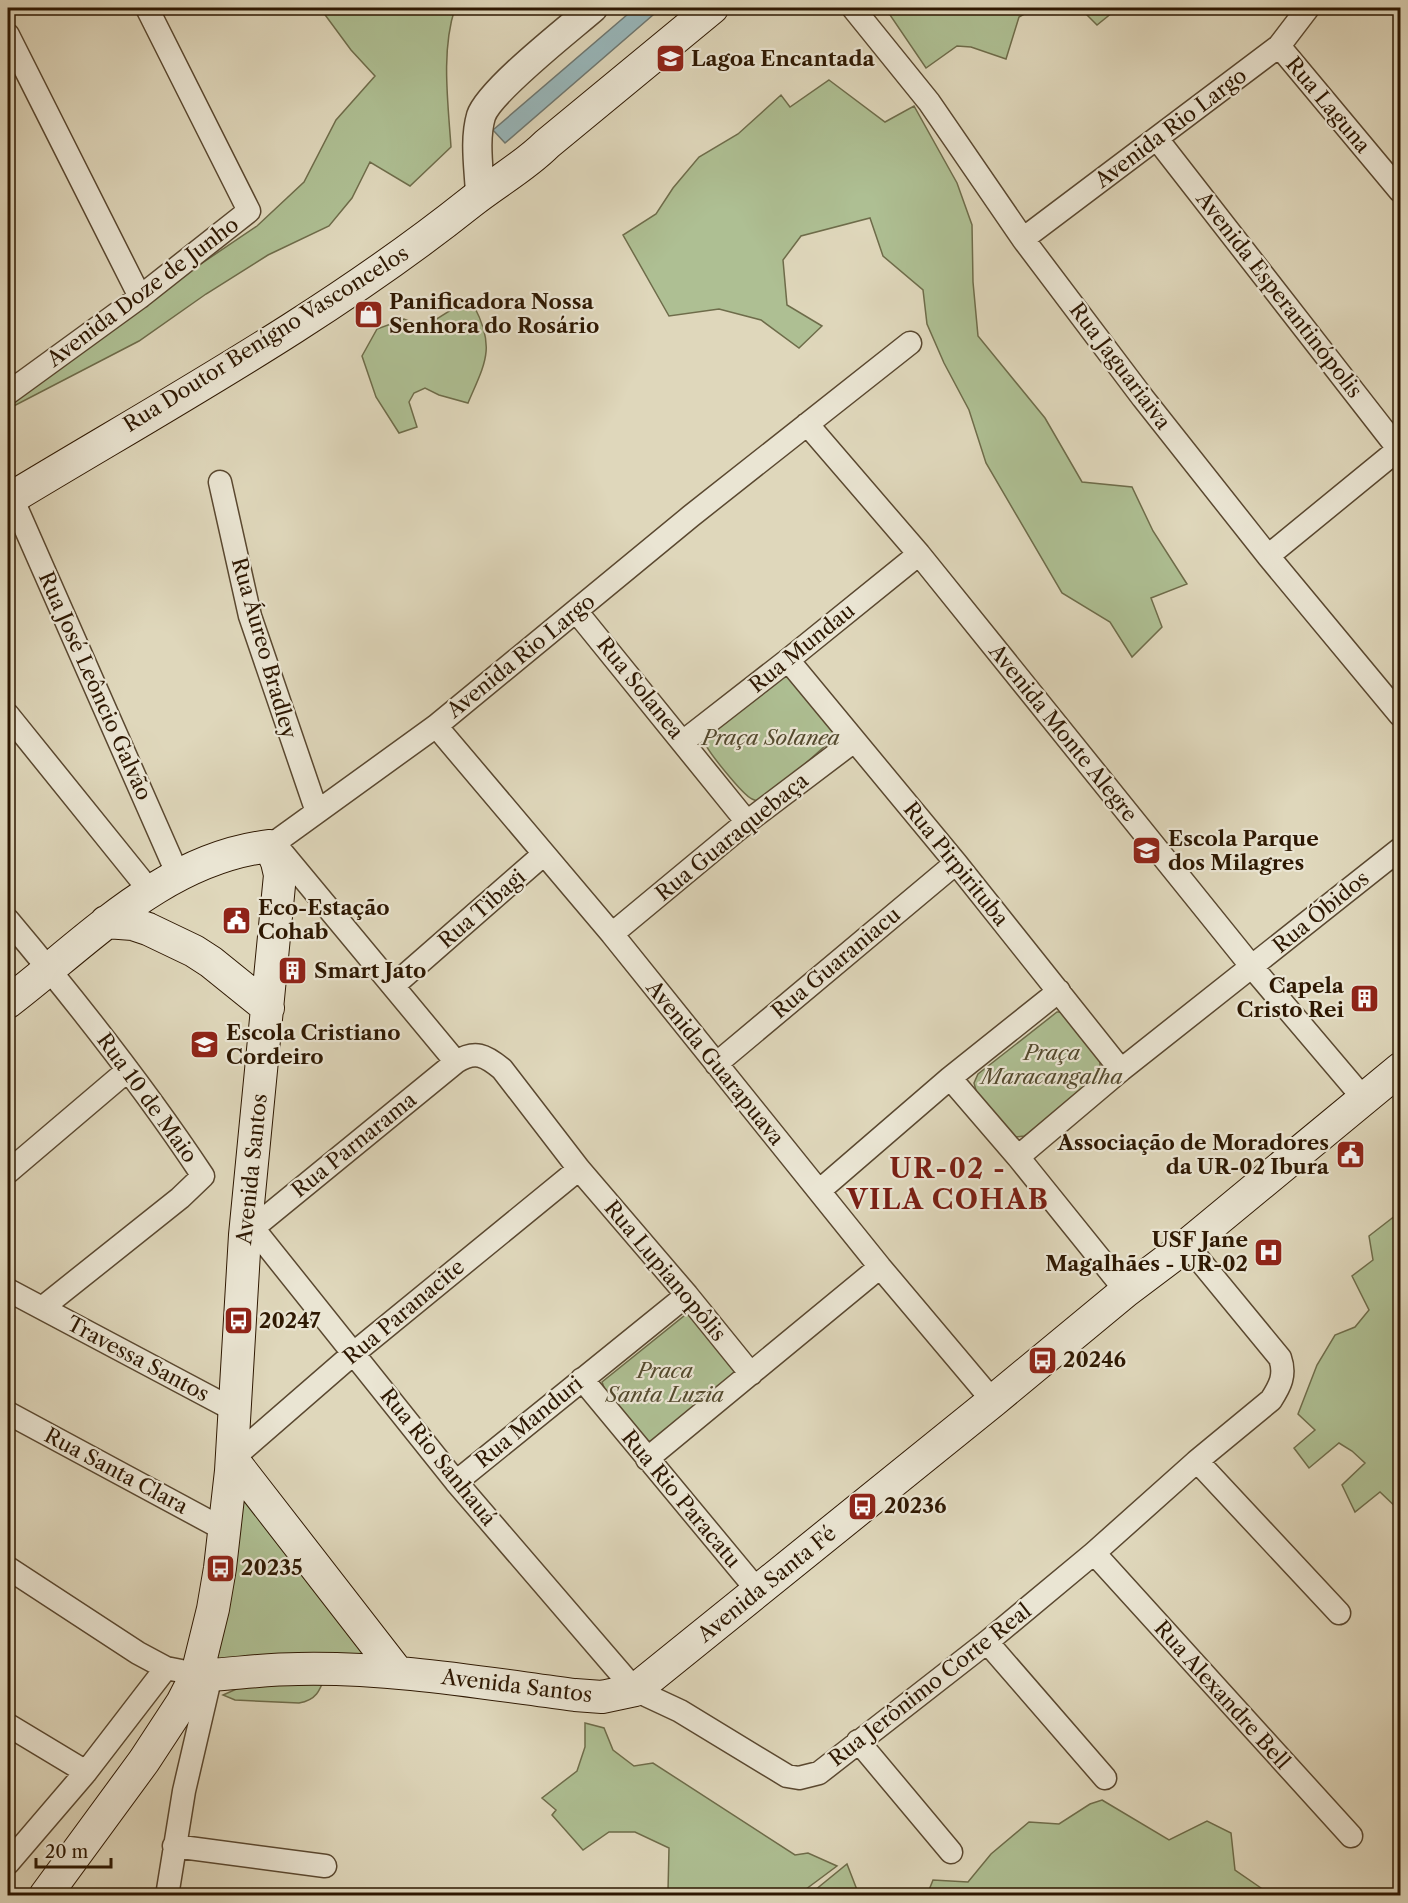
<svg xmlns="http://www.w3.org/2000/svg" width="1408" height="1903" font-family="'Libre Caslon Text',serif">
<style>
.green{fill:#aebf93;stroke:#6e6c4a;stroke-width:1.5}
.water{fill:#98b7bb;stroke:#6e7771;stroke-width:1.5}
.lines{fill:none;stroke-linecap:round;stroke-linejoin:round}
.minor-casing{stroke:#5a4830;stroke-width:25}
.tertiary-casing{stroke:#5a4830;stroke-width:31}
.secondary-casing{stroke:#2e1802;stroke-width:34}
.minor{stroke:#eae5d3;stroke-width:22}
.tertiary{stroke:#eae5d3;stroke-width:28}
.secondary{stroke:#eae5d3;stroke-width:32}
.labels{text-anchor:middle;stroke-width:4.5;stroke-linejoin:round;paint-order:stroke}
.poi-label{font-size:21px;font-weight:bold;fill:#2e1802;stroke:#eae5d3;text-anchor:start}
.street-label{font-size:21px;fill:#2e1802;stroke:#eae5d3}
.park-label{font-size:21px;font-style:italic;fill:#544a2e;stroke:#eae5d3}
.district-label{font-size:27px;font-weight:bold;letter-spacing:1.5px;fill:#7a1f14;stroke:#eae5d3}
</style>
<rect width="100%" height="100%" fill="#dfd7bb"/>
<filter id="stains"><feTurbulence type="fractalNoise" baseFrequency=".00333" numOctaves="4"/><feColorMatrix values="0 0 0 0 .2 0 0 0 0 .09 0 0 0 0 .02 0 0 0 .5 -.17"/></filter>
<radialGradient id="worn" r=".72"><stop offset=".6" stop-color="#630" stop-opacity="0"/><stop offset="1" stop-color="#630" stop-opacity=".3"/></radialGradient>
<path class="green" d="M320,8H455C441,51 448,102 451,147L410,186L370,162L352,198L329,226L268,255L206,294L139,341L8,409V394L257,226L304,182L336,120L375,76L351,50Z
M899,8H1035L1019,17L1006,59L971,47L957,46L926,68L890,15Z
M1080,8H1118L1097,25Z
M829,80L885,122L914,106L957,183L972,225L973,282L978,336L1045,418L1082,482L1132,487L1153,531L1187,584L1151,598L1162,627L1132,657L1110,622L1062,593L986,463L969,410L944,363L927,324L923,290L883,256L870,218L801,236L783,260L787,305L822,326L799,348L761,320L719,309L669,316L623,235L656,214L673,188L699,157L738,134L781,95L790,107Z
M462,303L474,306C496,348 485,363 468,403L439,395L425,388L414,393L409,402L417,427L399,433L376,397L362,356L377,329L404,319L424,327Z
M785,673L835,732V737L766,799C761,801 757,802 752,799C743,795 707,751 704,741L705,738Z
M1057,1012H1063L1100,1059V1072L1096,1081L1033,1132L1024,1136L1015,1137L977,1094L974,1083L978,1074Z
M1400,1212V1511L1380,1492L1355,1512L1342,1485L1365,1463L1352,1451L1339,1443L1309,1468L1294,1448L1315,1430L1298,1414L1317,1365L1335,1335L1355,1327L1369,1310L1352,1276L1373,1260L1369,1236Z
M690,1313L738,1370L654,1442L646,1441L605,1390L602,1382L684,1316Z
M232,1451L384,1667L197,1674Z
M326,1674C320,1690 317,1700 299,1703L235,1700L223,1695L241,1687Z
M585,1723L604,1728L613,1750L634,1766L653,1763L795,1855L808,1853L837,1866L798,1895H673L668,1891L669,1848L635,1832H609L583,1850L552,1815L556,1810L542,1798L577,1771L585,1747Z
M1102,1800L1169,1840L1207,1821L1231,1833L1235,1870L1261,1888L1269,1895H927L933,1880L968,1882L991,1854L1029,1822L1059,1824L1090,1804Z
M847,1864L859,1895H809Z"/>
<path class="water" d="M635,8H661L505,143L493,130Z"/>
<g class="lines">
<defs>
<path id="minor" d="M853,8L929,102L1023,239L1143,398L1268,556L1400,715
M8,35L140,297
M1279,46L1400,191
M1157,139L1400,451
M1023,239L1279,46L1308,8
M8,393L140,297L249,211L147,8
M807,424L919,554L1252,967L1364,1099
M220,482L250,616L317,812
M12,498L178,875
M1268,556L1400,448
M576,611L747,822
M788,660L956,863L1121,1070
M8,715L150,891
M436,726L612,934L880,1267L993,1401
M684,741L788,660L919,554
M275,844L456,1062
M270,846L436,726L691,516L910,343
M8,920C77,1002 144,1087 203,1176L180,1198L42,1308
M612,934L747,822L854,741
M393,986L544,854
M716,1064L956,863
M950,1078L1018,1157L1126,1291
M1018,1157L1121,1070L1400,849
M8,1172L128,1070
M819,1191L950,1078L1059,991
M253,1228L456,1062C475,1050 485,1055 502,1069L579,1169L687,1295L751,1374
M245,1235L253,1228L456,1482L635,1690L680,1711L787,1776L799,1778L819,1773L987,1642L1094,1553L1197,1461L1271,1400C1280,1386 1286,1375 1280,1358L1187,1245
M8,1290L234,1410
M582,1379L758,1591
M8,1413L225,1530
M232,1459L354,1353L579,1169
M647,1459L880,1267
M1197,1461L1339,1613
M456,1482L687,1295
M1094,1553L1351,1836
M8,1568L138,1653L166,1668L181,1671
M987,1642L1105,1778
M8,1725L86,1772
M858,1741L951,1852
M174,1846L325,1866
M8,1863L86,1772L166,1668
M167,1896L184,1791L211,1675"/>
<path id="tertiary" d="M480,194C479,169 474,140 481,116C489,91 570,28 593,8"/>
<path id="secondary" d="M8,500C165,405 327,317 471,202C496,182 524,167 547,144L712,8
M106,922L133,924L148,929L194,951L211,962L268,1008
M8,1002C88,941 164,858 270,846L277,862L280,875L245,1235L231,1471L220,1568L213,1609L197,1674L182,1703L144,1761L45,1896
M232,1459L398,1673
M197,1674L211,1675C240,1673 269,1669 298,1669C391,1667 483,1683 575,1695L602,1697L635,1690L993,1401L1126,1291L1187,1245L1400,1069"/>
</defs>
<use href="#minor" class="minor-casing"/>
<use href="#tertiary" class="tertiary-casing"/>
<use href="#secondary" class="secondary-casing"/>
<use href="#minor" class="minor"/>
<use href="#tertiary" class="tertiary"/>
<use href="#secondary" class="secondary"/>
</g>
<defs>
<symbol id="school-square" viewBox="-11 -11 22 22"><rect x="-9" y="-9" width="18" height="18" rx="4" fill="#8f2418" stroke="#eae5d3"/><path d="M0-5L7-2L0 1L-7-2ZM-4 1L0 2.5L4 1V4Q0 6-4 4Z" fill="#fff"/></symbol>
<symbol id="shop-square" viewBox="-11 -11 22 22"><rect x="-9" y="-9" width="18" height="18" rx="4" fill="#8f2418" stroke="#eae5d3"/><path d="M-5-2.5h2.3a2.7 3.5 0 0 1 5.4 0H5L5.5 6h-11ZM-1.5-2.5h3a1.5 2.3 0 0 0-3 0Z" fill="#fff"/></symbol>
<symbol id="civic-square" viewBox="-11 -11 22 22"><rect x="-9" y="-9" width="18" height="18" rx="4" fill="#8f2418" stroke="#eae5d3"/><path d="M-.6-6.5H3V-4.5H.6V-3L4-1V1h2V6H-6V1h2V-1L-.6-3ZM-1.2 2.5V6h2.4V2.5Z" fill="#fff"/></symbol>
<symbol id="building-square" viewBox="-11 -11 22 22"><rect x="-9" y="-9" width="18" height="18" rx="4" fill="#8f2418" stroke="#eae5d3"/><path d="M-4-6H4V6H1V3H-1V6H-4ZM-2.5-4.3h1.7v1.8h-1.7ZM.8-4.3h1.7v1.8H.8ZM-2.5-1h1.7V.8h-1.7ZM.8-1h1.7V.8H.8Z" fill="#fff"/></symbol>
<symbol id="hospital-square" viewBox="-11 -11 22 22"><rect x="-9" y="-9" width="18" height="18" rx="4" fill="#8f2418" stroke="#eae5d3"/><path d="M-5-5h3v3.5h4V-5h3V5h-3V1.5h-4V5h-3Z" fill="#fff"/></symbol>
<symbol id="bus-square" viewBox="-11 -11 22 22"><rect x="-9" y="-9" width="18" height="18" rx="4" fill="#8f2418" stroke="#eae5d3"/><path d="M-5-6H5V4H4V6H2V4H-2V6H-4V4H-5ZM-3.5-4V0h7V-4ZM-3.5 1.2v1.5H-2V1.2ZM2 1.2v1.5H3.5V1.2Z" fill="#fff"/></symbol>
</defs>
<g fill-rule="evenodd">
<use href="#school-square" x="654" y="42" width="33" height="33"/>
<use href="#shop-square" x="352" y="298" width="33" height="33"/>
<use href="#school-square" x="1130" y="834" width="33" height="33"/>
<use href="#civic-square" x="220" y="904" width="33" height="33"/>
<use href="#building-square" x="276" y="954" width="33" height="33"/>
<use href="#building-square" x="1348" y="982" width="33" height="33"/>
<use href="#school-square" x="188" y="1028" width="33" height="33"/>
<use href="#civic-square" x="1334" y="1138" width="33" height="33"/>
<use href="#hospital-square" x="1252" y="1236" width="33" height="33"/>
<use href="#bus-square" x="222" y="1304" width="33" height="33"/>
<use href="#bus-square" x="1026" y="1344" width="33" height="33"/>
<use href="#bus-square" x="846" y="1490" width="33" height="33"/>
<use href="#bus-square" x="204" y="1552" width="33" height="33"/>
</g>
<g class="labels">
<g class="poi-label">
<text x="691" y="66">Lagoa Encantada</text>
<text x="389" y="309">Panificadora Nossa<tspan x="389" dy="24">Senhora do Rosário</tspan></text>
<text x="1168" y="846">Escola Parque<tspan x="1168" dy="24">dos Milagres</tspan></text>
<text x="258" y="915">Eco-Estação<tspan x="258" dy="24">Cohab</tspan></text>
<text x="314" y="978">Smart Jato</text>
<text x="1344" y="993" text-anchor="end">Capela<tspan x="1344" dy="24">Cristo Rei</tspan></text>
<text x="226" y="1040">Escola Cristiano<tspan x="226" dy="24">Cordeiro</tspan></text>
<text x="1329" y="1150" text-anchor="end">Associação de Moradores<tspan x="1329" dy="24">da UR-02 Ibura</tspan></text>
<text x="1248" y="1247" text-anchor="end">USF Jane<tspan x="1248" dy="24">Magalhães - UR-02</tspan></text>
<text x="259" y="1328">20247</text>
<text x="1063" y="1367">20246</text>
<text x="884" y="1513">20236</text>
<text x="241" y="1575">20235</text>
</g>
<g class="street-label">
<text transform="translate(1328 105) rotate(50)" y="7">Rua Laguna</text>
<text transform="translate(1171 128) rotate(-37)" y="7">Avenida Rio Largo</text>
<text transform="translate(143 292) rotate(-37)" y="7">Avenida Doze de Junho</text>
<text transform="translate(1279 295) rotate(52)" y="7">Avenida Esperantinópolis</text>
<text transform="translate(266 339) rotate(-32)" y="7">Rua Doutor Benígno Vasconcelos</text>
<text transform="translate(1120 366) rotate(53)" y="7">Rua Jaguariaiva</text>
<text transform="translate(264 648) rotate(74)" y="7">Rua Áureo Bradley</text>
<text transform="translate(802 648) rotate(-39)" y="7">Rua Mundau</text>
<text transform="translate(521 656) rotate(-39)" y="7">Avenida Rio Largo</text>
<text transform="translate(95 686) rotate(66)" y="7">Rua José Leôncio Galvão</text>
<text transform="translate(640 688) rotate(51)" y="7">Rua Solanea</text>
<text transform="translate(1063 733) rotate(51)" y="7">Avenida Monte Alegre</text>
<text transform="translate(732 837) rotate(-39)" y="7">Rua Guaraquebaça</text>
<text transform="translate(956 864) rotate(51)" y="7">Rua Pirpirituba</text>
<text transform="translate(482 909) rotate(-41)" y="7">Rua Tibagi</text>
<text transform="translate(1321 912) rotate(-39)" y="7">Rua Óbidos</text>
<text transform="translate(836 963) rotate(-40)" y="7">Rua Guaraniacu</text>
<text transform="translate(715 1063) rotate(51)" y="7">Avenida Guarapuava</text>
<text transform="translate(147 1098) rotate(54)" y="7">Rua 10 de Maio</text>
<text transform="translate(354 1145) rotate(-39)" y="7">Rua Parnarama</text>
<text transform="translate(252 1169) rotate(-84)" y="7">Avenida Santos</text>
<text transform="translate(665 1271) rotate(50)" y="7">Rua Lupianopôlis</text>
<text transform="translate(404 1312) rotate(-40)" y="7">Rua Paranacite</text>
<text transform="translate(138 1359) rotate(28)" y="7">Travessa Santos</text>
<text transform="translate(529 1422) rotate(-39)" y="7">Rua Manduri</text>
<text transform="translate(438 1457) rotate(51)" y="7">Rua Rio Sanhauá</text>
<text transform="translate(116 1471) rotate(28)" y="7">Rua Santa Clara</text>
<text transform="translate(681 1499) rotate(50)" y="7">Rua Rio Paracatu</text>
<text transform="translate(767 1584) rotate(-39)" y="7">Avenida Santa Fé</text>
<text transform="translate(930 1685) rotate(-38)" y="7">Rua Jerônimo Corte Real</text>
<text transform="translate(517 1686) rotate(7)" y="7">Avenida Santos</text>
<text transform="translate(1222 1695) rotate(48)" y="7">Rua Alexandre Bell</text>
</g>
<g class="park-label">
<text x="771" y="745">Praça Solanea</text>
<text x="1052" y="1060">Praça<tspan x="1052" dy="24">Maracangalha</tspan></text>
<text x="665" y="1378">Praca<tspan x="665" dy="24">Santa Luzia</tspan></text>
</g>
<g class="district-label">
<text x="948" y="1178">UR-02 -<tspan x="948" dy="31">VILA COHAB</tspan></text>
</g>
</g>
<rect width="1408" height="1903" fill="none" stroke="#dfd7bb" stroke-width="30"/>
<rect x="9" y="9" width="1390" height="1885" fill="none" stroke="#2e1802" stroke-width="3"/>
<rect x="15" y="15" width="1378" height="1873" fill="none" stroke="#2e1802" stroke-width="1.5"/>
<path d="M36 1858v9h75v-9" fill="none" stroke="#2e1802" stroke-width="3"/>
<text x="45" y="1858" font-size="18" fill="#2e1802" stroke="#eae5d3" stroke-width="4.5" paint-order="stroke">20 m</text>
<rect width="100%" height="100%" filter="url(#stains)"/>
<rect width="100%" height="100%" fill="url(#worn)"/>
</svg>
